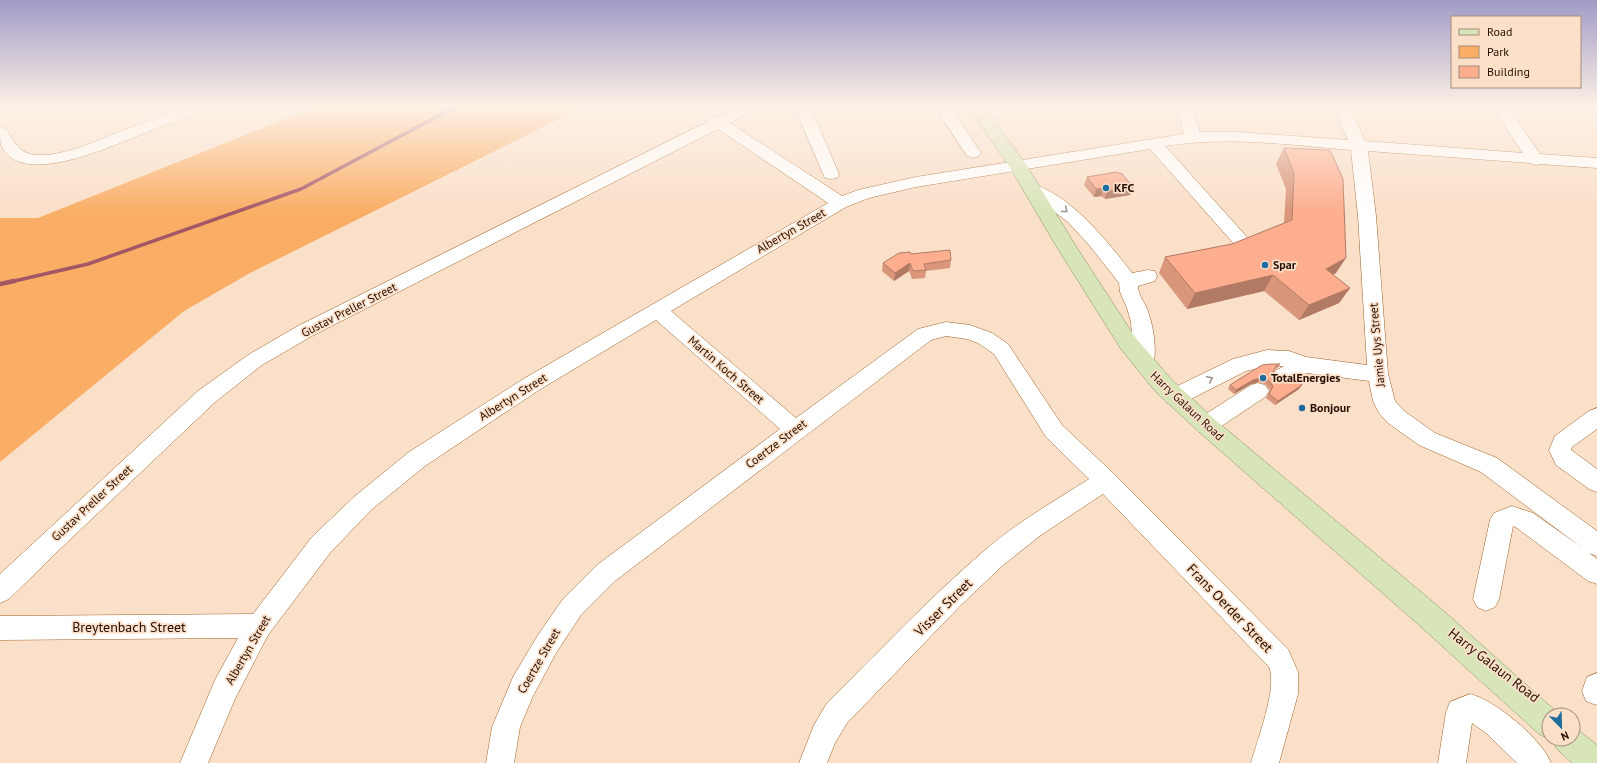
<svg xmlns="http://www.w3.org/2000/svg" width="1597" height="763" font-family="'PT Sans',sans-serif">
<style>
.green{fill:#faad64}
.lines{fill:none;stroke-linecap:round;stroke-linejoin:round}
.stream-far1{stroke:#a35666;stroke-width:3.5}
.stream{stroke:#a35666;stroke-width:4.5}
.minor-casing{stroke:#9e6328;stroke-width:1}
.major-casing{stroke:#888e5a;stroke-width:1}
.minor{fill:#fff;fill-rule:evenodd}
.major{fill:#d7e5b9;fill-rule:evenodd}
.wall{fill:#da967b}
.shaded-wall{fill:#b17a64}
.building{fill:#fdae8f;stroke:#b17a64}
.oneway{stroke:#9d938c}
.poi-dot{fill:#1f6c9f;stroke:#fadfc9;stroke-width:1.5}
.labels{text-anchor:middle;stroke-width:3.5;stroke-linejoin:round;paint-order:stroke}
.poi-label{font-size:12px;font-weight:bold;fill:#260f00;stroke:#fadfc9;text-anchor:start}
.street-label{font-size:12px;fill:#260f00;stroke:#fadfc9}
.near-street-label{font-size:14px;fill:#260f00;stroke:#fadfc9}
</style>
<rect width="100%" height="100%" fill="#fadfc9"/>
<path class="green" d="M318,106H585L250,273L184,311L0,462V218H38Z"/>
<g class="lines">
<path class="stream-far1" d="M10,282L88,264L301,189L457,106"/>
<path class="stream" d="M0,284L14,281"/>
<defs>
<path id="minor" d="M187,106H209L206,109C183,119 159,127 135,137C106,148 20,188 1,145C0,141 0,132 0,127L6,129C11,136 16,148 25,152C49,164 101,139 124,130C145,122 166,114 187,106Z
M739,106H759L756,109L730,123L842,196L858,190L916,177L1184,134L1176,106H1192L1200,132H1239L1348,140L1333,106H1349L1365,141L1523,153L1491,106H1507L1540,154L1597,158V168L1540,164L1536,165L1530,163L1368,151L1376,216L1388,374L1395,401L1404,411L1435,433L1497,458L1597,531V556L1589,553L1597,559V584L1588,581L1517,528L1513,526L1499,599L1495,607L1486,611L1477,607L1473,599L1490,520L1494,513L1512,506L1533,513L1581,547L1481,472L1419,445L1388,423L1379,413L1373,401L1369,381L1307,373L1282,385L1275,383L1272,377L1275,371L1284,366H1267L1246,371L1183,403L1175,405L1167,403L1164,397L1167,391L1233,359L1267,350L1289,351L1306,357L1367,365L1358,216L1351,150C1290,145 1227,136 1165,146L1247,237L1250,241L1247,245L1241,247L1235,245L1150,149L916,187L869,198L846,207L671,311L796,418L918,329L946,322L970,325L992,333L1008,344L1062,425L1113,473L1288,649L1298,672V694L1279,763H1251C1257,741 1278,687 1269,667L1103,494L1041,535L1002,566L961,605L847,723L835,743L827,763H799L814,725L827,703C879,652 929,598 984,551C1016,523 1053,502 1089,479L1046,437L994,354L978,343L967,339L946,336L931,340L615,581L581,615L556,653L533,696L520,727L514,763H486L492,727L513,677L538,635L563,599L597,565L780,429L656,320L539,390L425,466L371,510L330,553L268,635L235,699L208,763H180L215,680L238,638L0,640V616L253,614L312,537L355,496L409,452L525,378L828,203L718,129L312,336L262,365L214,403L59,550L9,599L0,603V574L198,391L248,355L298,326Z
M794,106H810L839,174L837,178L831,179L825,178L823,174Z
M934,106H950L981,153L979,156L973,158L967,156Z
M1032,184C1070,194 1109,243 1132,273L1148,270L1155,271L1157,276L1155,281L1138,286C1138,295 1144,301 1147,309C1153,323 1159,356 1151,369L1144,372L1137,369L1134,364L1131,322L1127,308L1120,292L1119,283L1090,246L1068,222L1041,202L1026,193L1023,189L1026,185Z
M1258,383L1265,385L1269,391L1265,397L1214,431L1206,434L1198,431L1195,425L1198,419L1251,385Z
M1597,408V429L1572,447L1571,450L1597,469V492L1589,489L1556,465L1549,450L1555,436L1589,411Z
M1597,673V704L1596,705L1586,701L1582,691L1587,677Z
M1470,694C1495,700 1542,739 1551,763H1517L1486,733L1472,723L1466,763H1438L1446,712L1450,702Z"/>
<path id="major" d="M968,106H984L1027,166L1075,245L1135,337L1171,379L1214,419L1439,607L1559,714L1560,715H1549V739L1539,734L1419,625L1198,431L1155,391L1121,349L1058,249L1009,166Z
M1573,727L1577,729L1597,745V763H1572L1557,749L1552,739H1573Z"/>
</defs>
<use href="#minor" class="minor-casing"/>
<use href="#major" class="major-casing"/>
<use href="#minor" class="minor"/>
<use href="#major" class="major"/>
</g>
<path class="wall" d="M1284,148L1336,273L1333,275L1350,288L1339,303L1299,320L1264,291L1187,309L1159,273L1165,257L1232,244L1284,223L1286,189L1276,164Z
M1087,177L1133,187L1130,195L1105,199L1101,196L1094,197L1084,185Z
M911,254L951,260L950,268L926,271L925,278L912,279L909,271L894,281L882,271L883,263Z
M1280,364L1277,368L1274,370L1273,372L1277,381L1302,385L1299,389L1275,405L1266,398L1270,390L1265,384L1258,382L1251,384L1234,394L1228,389L1230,385Z"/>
<path class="shaded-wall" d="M1133,187L1130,195L1105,199L1107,191Z
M1104,188L1101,196L1094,197L1096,189Z
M1346,258L1336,273L1316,285L1326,269Z
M910,263L909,271L894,281L895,273Z
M1273,275L1264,291L1187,309L1195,293Z
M1350,288L1339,303L1299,320L1309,305Z
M1260,378L1258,382L1251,384L1234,394L1236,390L1253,380Z
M1302,385L1299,389L1275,405L1278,401Z"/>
<path class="building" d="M1284,148L1330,150L1343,179L1346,258L1326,269L1350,288L1309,305L1273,275L1195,293L1165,257L1232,244L1292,220L1294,173Z
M1116,172L1122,174L1133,187L1107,191L1104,188L1096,189L1087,177Z
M950,250L951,260L924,264L926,270L913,271L910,263L895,273L883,263L899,253L910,252L911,254Z
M1270,364H1280L1276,366L1273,372L1277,381L1285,382L1293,379L1302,385L1278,401L1269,394L1273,386L1268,380L1260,378L1253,380L1236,390L1230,385L1262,365Z"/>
<defs><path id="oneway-chevron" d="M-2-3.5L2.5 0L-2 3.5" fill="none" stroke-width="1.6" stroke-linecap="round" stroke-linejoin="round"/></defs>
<g class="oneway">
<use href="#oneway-chevron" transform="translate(1065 210) rotate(39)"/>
<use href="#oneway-chevron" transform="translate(1210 379) rotate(-26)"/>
</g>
<linearGradient id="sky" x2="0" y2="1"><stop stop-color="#a19bc6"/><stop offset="0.5" stop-color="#fdf1e7"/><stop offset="1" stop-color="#fdf1e7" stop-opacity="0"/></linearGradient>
<rect width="1597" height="213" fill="url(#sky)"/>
<g class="poi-dot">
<circle cx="1106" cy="188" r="4"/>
<circle cx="1265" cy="265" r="4"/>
<circle cx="1263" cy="378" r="4"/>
<circle cx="1302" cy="408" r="4"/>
</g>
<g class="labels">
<g class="poi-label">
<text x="1114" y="192">KFC</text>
<text x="1273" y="269">Spar</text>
<text x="1271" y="382">TotalEnergies</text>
<text x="1310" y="412">Bonjour</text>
</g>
<g class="street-label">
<text transform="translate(791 231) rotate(-30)" y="4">Albertyn Street</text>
<text transform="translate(349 310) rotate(-27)" y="4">Gustav Preller Street</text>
<text transform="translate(1377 345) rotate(-95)" y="4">Jamie Uys Street</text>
<text transform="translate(726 370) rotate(41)" y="4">Martin Koch Street</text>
<text transform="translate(513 397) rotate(-32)" y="4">Albertyn Street</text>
<text transform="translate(1187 406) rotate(43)" y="4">Harry Galaun Road</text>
<text transform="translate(776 444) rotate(-37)" y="4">Coertze Street</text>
<text transform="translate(92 503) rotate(-43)" y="4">Gustav Preller Street</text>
<text transform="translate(248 650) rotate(-60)" y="4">Albertyn Street</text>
<text transform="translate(539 661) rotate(-60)" y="4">Coertze Street</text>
</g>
<g class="near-street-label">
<text transform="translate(943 607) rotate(-45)" y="5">Visser Street</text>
<text transform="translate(1230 608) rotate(46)" y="5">Frans Oerder Street</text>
<text x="129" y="632">Breytenbach Street</text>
<text transform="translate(1494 665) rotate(38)" y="5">Harry Galaun Road</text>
</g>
</g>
<rect x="1451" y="16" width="130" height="72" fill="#fadfc9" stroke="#a58c79"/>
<rect x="1459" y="29" width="20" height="6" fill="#d7e5b9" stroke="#a58c79"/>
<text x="1487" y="36" font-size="12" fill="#260f00">Road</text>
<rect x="1459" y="46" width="20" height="12" fill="#faad64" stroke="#a58c79"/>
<text x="1487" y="56" font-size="12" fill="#260f00">Park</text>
<rect x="1459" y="66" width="20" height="12" fill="#fdae8f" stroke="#a58c79"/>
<text x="1487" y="76" font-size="12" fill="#260f00">Building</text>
<g transform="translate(1561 727) rotate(157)"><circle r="19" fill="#fadfc9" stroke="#a58c79"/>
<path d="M0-3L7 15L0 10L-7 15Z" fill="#1f6c9f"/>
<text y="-6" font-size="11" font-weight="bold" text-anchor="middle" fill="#260f00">N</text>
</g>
</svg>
